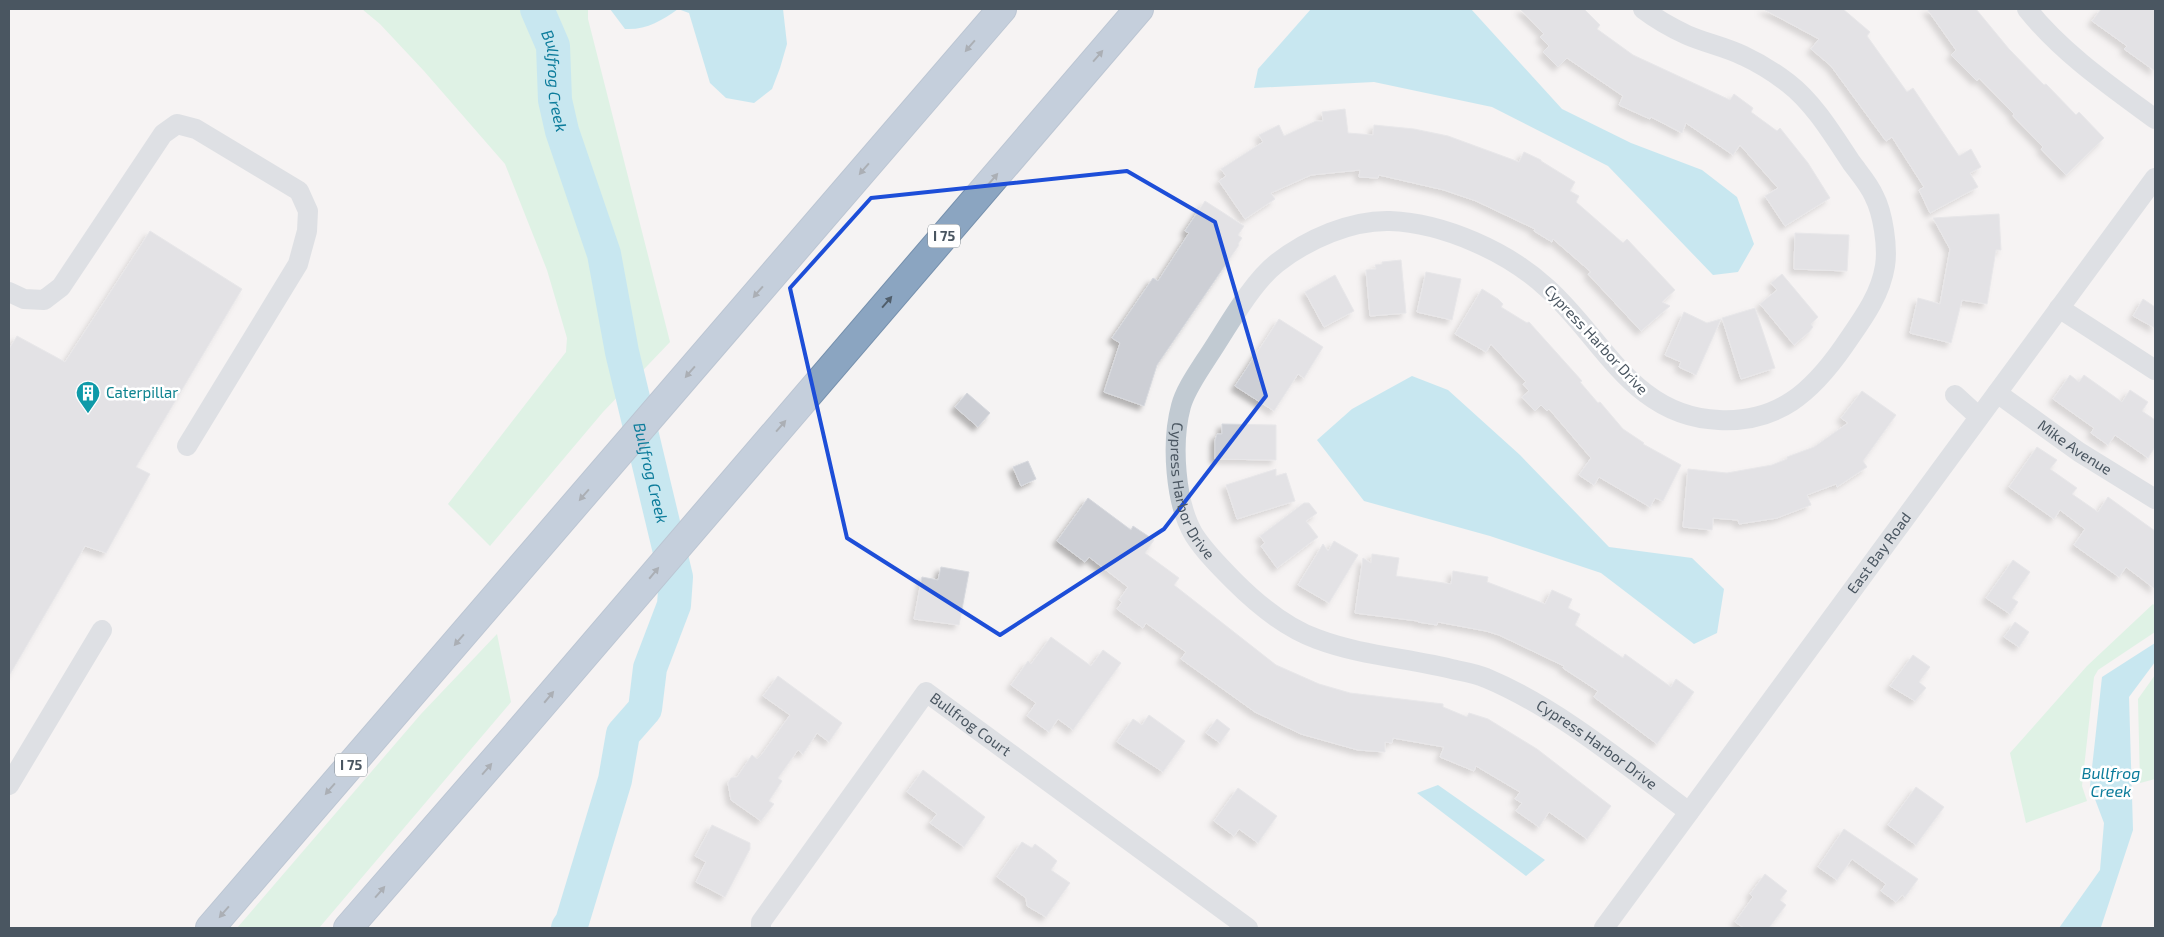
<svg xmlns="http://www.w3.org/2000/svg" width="2164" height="937" font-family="'Exo 2',sans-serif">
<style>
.green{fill:#c3f1d5}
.water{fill:#90daee}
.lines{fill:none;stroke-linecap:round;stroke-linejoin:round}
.river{stroke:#90daee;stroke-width:34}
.building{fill:#cdcfd5;stroke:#d7d9de;filter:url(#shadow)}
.highway-casing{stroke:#7690ad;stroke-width:30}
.minor{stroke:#c1cad2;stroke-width:20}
.highway{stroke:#8ba5c1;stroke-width:28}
.oneway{fill:#505e6b}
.marked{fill:none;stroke:#1d4ed8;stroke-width:4;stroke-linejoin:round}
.labels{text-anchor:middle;stroke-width:5;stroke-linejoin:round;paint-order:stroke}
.shield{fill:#fff;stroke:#808990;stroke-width:1}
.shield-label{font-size:14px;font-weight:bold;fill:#4a5661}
.street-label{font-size:15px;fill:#4a5661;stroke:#fff}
.culture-label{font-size:15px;fill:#0d838f;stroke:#fff;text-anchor:start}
.water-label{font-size:16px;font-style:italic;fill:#0c7c9b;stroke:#fff}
</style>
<defs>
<filter id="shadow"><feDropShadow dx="-4.5" dy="4.5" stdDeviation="2.5" flood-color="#0004"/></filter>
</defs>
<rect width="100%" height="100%" fill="#f5f3f3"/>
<path class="green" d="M362,9H588V19L670,342L603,412L490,546L448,504L566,352L567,338L547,270L505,164L424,71L380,24Z
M2153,604L2155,606V632L2098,670L2094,677L2082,786L2087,801L2026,823L2010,753L2087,666Z
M497,634L511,702L319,928H237L421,714Z
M2155,675V779L2140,783L2138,699Z"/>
<path class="water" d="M610,9H783L787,44L780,68L772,89L754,103L726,98L710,83L689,13L678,9C661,21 647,30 625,29Z
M1311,9H1471L1562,109L1631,143L1702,170L1737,197L1754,244L1738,272L1713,275L1608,166L1492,107L1374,82L1254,88L1258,69Z
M1412,376L1448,390L1520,455L1609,547L1692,558L1724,589L1717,633L1694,644L1601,573L1490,536L1364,501L1317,440L1352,409Z
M2155,643V662L2129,697L2133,830L2101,927L2059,928L2100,870L2104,823L2090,786L2102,677Z
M1438,785L1545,860L1526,876L1417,793Z"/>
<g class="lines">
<path class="river" id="s1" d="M537,9L553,46L555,100L562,131L604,254L622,352L676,577L674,605L650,668L645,709L623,734L615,780L572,922L568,928"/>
</g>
<path class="building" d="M1520,9H1584L1600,25L1597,29L1633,55L1730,100L1734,94L1753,108L1751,112L1777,131L1780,128L1808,163L1830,198L1785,226L1765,196L1778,188L1740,145L1733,155L1686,123L1682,133L1651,117L1650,119L1619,105L1623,96L1567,58L1558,67L1543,52L1549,46L1540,37L1544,34Z
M1763,9H1843L1870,32L1867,36L1907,92L1913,88L1959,156L1971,149L1981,167L1970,173L1978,187L1930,213L1919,190L1924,187L1892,137L1886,141L1831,66L1811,49L1819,39Z
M1927,9H1976L2009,49L2044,85L2046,84L2076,115L2079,112L2104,138L2066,175L2041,149L2043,147L2013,116L2014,114L1979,78L1977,81L1951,55L1956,50Z
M2101,9H2155V71L2124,49L2127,46L2092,21Z
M1345,109L1348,133L1373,135L1374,125L1414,129L1448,136L1519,162L1524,152L1541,160V161L1575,182L1570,191L1579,196L1576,202L1623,243L1627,239L1675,290L1662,302L1670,306L1641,331L1588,274L1591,272L1553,239L1552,242L1534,231L1535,229L1476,201L1444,190L1379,175L1378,178L1359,177L1360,170L1311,175L1271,193L1275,199L1245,219L1219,181L1226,176L1221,169L1263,142L1259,135L1279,125L1284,136L1316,121H1323L1322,112Z
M1205,201L1244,226L1238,235L1242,238L1238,244L1239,245L1157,365L1144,406L1104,392L1120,343L1112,338L1153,278L1158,281L1189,233L1185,231Z
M1999,214L2001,250H1996L1987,304L1962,300L1951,343L1910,333L1918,298L1940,304L1950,249L1933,218Z
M150,231L242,289L136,467L150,474L106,553L85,546L9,676V349L17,336L65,362Z
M1795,233L1849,235L1847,271L1794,269Z
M1401,260L1406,313L1370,316L1366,270L1376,269L1375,265L1382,264V262Z
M1426,272L1461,279L1452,320L1417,312Z
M1782,274L1818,317L1811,324L1813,327L1809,332L1794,345L1760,304L1777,290L1771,283Z
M1335,275L1354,311L1324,327L1305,292Z
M1482,289L1498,299L1503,304L1501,307L1527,323L1529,322L1582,381L1580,382L1598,403L1600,402L1623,429L1644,443L1643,444L1681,465L1663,501L1655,498L1650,507L1599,477L1594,485L1579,475L1591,458L1549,409L1547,411L1541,405L1535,411L1522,397L1529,391L1523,384L1526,382L1491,344L1486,352L1455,334Z
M2143,299L2155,307V328L2133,316Z
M1755,308L1775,368L1741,379L1722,318Z
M1684,312L1707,323L1721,319L1696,375L1679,367L1681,362L1665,355Z
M1279,319L1323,347L1304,378L1298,374L1274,411L1235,386Z
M2070,375L2079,382L2084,375L2122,402L2130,390L2148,402L2142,411L2155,420V447L2148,458L2115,435L2108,445L2091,433L2094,428L2053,399Z
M1862,391L1896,415L1863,461L1867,467L1837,487L1836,484L1807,495L1811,505L1777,518L1739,524L1738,520L1713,518L1712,530L1683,527L1688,469L1727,473L1772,465L1787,459V457L1814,447L1848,423L1841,418Z
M967,393L990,413L978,427L955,407Z
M1222,424L1276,425V460L1215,459V441L1217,434H1222Z
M2037,447L2057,460L2050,469L2077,488L2072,494L2098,512L2108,497L2155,531V589L2126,567L2119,577L2074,545L2085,529L2060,510L2054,519L2009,487Z
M1028,461L1036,479L1021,486L1013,467Z
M1276,469V476L1286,473L1295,501L1237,519L1226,485Z
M1088,498L1131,530L1133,526L1154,540L1145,553L1179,578L1174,585L1276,665L1319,684L1350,693L1443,704V707L1467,717L1469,713L1488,719L1537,749L1611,806L1587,839L1549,812L1539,827L1516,811L1522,803L1515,799L1520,792L1476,766L1474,771L1440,757L1444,747L1393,738L1392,743L1385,742V752L1358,750L1301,734L1255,712L1181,659L1186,652L1146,623L1143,628L1117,609L1122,602L1119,600L1128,587L1089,557L1085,562L1057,541Z
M1304,503H1309L1317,513L1306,521L1318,537L1277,568L1261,546L1265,543L1260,536Z
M1334,541L1358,555L1329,603L1298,585L1323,544L1328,551Z
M1372,554L1399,558L1396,576L1451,584L1453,571L1488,577L1487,582L1545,604L1552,590L1572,599L1568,608L1580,614L1575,625L1623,658L1625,654L1671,687L1676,679L1694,692L1657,744L1594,697L1598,691L1563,668L1564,666L1499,635L1486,631L1438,622L1437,625L1418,622V621L1355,613L1363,558L1371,563Z
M2013,560L2030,572L2012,598L2018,602L2010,614L1986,598Z
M941,567L969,572L959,625L914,619L922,577L938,580Z
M2015,622L2029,632L2019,647L2004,637Z
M1051,637L1091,666L1103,650L1121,663L1073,730L1058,719L1049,732L1027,716L1036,703L1011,685L1028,661L1031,664Z
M1913,655L1930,667L1919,682L1926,688L1915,701L1890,686Z
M778,676L842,723L829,742L817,733L803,754L798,750L778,778L782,781L769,801L774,804L761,821L731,800L728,783L731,778L737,777L752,755L757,759L762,754L790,715L763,696Z
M1149,715L1185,741L1163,772L1117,742L1133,719L1142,725Z
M1217,719L1230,729L1220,743L1206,733Z
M923,770L985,817L964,847L930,823L937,814L907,792Z
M1916,787L1944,807L1916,845L1888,825Z
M1238,788L1277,816L1258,843L1239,829L1234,836L1214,821Z
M712,825L750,843V849L725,897L696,882L706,862L695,856Z
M1844,829L1918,879L1905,897L1902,895L1896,902L1881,891L1886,884L1852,859L1837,880L1818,867Z
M1022,842L1032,848L1035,844L1050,855L1057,861L1051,870L1070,883L1046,917L1027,906L1026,898L997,877Z
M1765,874L1787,891L1780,900L1786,905L1769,928H1744L1735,922L1753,897L1750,894Z"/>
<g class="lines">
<defs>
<path id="highway" d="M210,928L1002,9
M348,928L517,734L1139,9"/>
</defs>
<use href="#highway" class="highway-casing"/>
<g class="minor">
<path id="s2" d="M1643,9C1656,19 1672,28 1687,35C1705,43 1726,47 1744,56C1759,63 1775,73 1788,83C1814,103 1833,135 1851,162C1859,173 1869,184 1874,196C1883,213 1888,247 1885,266C1880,297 1861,321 1844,346C1812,392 1778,423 1719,420C1633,417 1603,338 1547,288C1508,252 1444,223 1390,221C1351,220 1308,239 1277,263C1250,284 1225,332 1205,361C1196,375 1185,391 1181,406C1171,443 1175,503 1194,535C1205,552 1220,567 1234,581C1258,605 1286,628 1317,639C1362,656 1410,658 1456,670C1466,672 1477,674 1486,678C1558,708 1627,766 1689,812"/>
<path d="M2027,9C2062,53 2110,86 2155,119"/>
<path d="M9,292L24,299L44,300L61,287L163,134L177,124L196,129L299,191L308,211L307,231L298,264L187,446"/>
<path d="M2059,308L2155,370"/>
<path id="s3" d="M1997,393L2079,452L2155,499"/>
<path d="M1955,395L1979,417"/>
<path d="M9,785L102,630"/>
<path id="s4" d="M761,928V922L926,692L1248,928"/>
<path id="s5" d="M1604,928L2155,178"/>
</g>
<use href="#highway" class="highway"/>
</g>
<defs><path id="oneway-solid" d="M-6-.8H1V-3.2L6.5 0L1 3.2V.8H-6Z" transform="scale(1.25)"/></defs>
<g class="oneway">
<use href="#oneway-solid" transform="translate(970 46) rotate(131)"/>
<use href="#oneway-solid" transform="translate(1098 56) rotate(-49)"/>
<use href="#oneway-solid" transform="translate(864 169) rotate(131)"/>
<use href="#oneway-solid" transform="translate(993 179) rotate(-49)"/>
<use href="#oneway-solid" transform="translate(758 292) rotate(131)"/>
<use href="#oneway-solid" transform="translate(887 302) rotate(-49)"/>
<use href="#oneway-solid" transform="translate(690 372) rotate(131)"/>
<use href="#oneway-solid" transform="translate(781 426) rotate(-49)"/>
<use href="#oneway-solid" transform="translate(584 495) rotate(131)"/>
<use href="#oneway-solid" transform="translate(654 573) rotate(-50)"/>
<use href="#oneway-solid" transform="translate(459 640) rotate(131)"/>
<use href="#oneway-solid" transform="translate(549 697) rotate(-50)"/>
<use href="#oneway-solid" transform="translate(487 769) rotate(-49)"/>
<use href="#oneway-solid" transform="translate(330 789) rotate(131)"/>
<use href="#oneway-solid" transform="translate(380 892) rotate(-49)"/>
<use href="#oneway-solid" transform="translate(224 912) rotate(131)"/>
</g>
<path d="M0 0H2164V937H0ZM1127,171L1215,222L1266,396L1164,529L1000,635L847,538L790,288L871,198Z" fill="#f5f3f3" fill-opacity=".55" fill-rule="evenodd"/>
<path class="marked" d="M1127,171L1215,222L1266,396L1164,529L1000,635L847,538L790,288L871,198Z"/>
<defs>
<symbol id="building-pin" viewBox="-11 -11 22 30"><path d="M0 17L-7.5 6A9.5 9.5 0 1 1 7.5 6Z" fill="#0f9aa8" stroke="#fff"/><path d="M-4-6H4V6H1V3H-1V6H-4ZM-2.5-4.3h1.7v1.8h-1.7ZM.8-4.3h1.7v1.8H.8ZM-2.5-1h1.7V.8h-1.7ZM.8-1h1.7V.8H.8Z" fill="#fff"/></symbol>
</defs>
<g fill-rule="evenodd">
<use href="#building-pin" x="74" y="379" width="28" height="38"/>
</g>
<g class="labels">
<g class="shield">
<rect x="928" y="224.5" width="32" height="23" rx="4"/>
<rect x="335" y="753.5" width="32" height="23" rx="4"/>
</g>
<g class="shield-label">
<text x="944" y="241">I 75</text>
<text x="351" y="770">I 75</text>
</g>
<g class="street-label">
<text transform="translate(1596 340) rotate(47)" y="5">Cypress Harbor Drive</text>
<text dy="5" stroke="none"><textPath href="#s3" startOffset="95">Mike Avenue</textPath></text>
<text dy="5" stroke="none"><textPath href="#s2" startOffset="1404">Cypress Harbor Drive</textPath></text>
<text dy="5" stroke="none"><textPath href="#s5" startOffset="465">East Bay Road</textPath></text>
<text dy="5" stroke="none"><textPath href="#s4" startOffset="344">Bullfrog Court</textPath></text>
<text dy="5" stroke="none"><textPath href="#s2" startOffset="1914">Cypress Harbor Drive</textPath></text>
</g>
<g class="culture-label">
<text x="106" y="398">Caterpillar</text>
</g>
<g class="water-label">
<text dy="6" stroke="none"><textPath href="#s1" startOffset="75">Bullfrog Creek</textPath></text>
<text dy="6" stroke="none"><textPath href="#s1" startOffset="480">Bullfrog Creek</textPath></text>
<text x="2111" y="779">Bullfrog<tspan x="2111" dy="18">Creek</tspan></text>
</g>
</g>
<rect width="2164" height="937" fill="none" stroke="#4a5661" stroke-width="20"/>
</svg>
